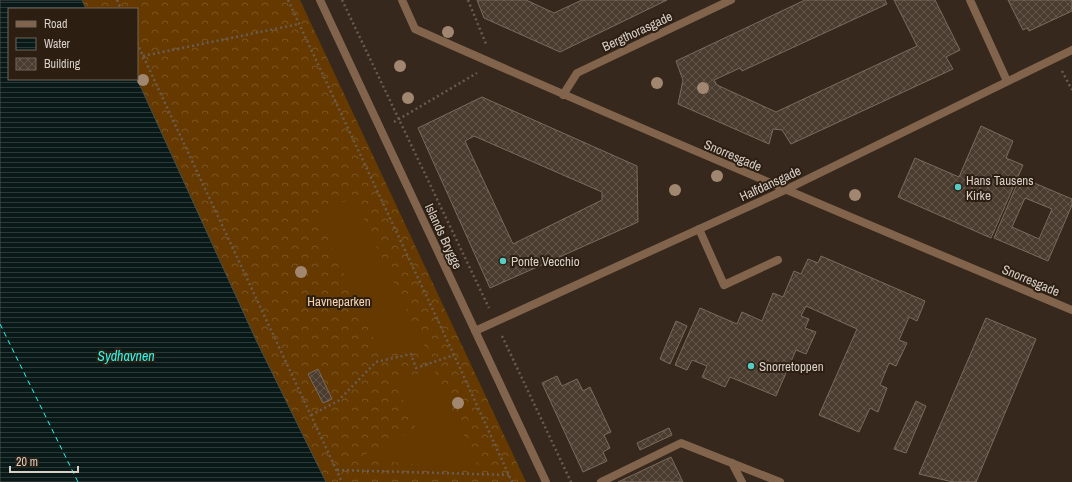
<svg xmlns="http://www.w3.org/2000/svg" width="1072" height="482" font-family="'Archivo Narrow',sans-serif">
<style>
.forest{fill:url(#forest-crowns)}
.garden{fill:#663900}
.water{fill:url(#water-rules);stroke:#46504c}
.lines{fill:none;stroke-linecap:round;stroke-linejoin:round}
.ferry{stroke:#29f8ee;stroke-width:1;stroke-dasharray:5 4;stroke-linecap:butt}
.building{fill:url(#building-cross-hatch);stroke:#7b6b5d;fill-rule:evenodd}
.path{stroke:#695c52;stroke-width:2.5;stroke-dasharray:2 3;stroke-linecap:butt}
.service{stroke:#81644b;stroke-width:8}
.minor{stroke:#81644b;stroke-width:8}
.tree{fill:#a18770}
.poi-dot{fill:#55cdc6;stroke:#2c1f12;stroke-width:1.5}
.labels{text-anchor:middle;stroke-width:4;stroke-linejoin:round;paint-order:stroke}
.street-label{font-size:13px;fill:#d8cfc7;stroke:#2c1f12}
.poi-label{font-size:13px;fill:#d8cfc7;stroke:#2c1f12;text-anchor:start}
.park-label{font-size:13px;fill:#f9d4b4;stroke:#2c1f12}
.water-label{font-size:14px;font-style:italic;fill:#29f8ee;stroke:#2c1f12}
</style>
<defs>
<pattern id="forest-crowns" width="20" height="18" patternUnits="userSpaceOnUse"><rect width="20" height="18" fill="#663900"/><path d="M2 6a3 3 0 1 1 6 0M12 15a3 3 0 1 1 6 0" fill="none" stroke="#7b5524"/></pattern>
<pattern id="water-rules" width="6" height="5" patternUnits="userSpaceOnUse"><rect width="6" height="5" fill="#081918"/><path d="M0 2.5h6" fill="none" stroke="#2b3938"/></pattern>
<pattern id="building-cross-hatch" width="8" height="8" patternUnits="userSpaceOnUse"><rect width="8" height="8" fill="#4a3c2f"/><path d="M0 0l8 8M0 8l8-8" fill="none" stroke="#63574c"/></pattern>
</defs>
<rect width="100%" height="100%" fill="#36281c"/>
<path class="forest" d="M82,0H300L526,482H326L256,340L137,79V9H86Z"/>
<path class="garden" d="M353,197L426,350L380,353L317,215Z
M434,370L479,468L433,466L361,459L360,457L416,429L394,380Z"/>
<path class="water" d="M0,0H82L86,9H9V79H137L256,340L326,482H0Z"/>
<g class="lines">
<path class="ferry" d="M0,324L78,482"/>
</g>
<path class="building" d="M477,0H526L554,13L582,0H667L560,52L484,18Z
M805,0H885L887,4L742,71L740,68L714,80L717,85L776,112L917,46L894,0H935L960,50L946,57L953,69L791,144L782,130L773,129L769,144L678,104L683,80L676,61Z
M1008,0H1072V11L1029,31L1027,28L1023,30Z
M482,97L637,166L638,222L490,288L418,128ZM474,136L602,192V200L513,244L465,141Z
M981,126L1013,141L1006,158L1023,165L991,238L898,197L915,158L959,177Z
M1020,177L1072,199V205L1048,261L994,238ZM1025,198L1052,209L1039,239L1012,227Z
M821,256L925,301L917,321L909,317L899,340L907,343L896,366L889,363L880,385L887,388L878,412L870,408L859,432L819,415L857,329L806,306L801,316L809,319L805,328L816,332L806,354L796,350L776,396L730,377L725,387L702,377L707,366L692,360L687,370L675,365L700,308L737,324L742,312L762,321L773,293L783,297L794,271L801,274L808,259L818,263Z
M986,318L1036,339L976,482H953L919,474Z
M676,321L687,326L670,364L660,359Z
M318,369L332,399L323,403L308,374Z
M557,376L562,386L577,379L583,391L590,387L611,432L604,435L610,448L603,452L607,461L583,472L542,383Z
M916,401L926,406L906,453L894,449Z
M669,428L672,435L640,450L637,443Z
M671,457L683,482H618Z"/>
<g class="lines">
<path class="path" d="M117,0L121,9
M288,0L454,355L512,482
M342,0L489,308
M468,0L486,44
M137,43L342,482
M143,56L299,24
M1062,71L1072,90
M394,122L477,73
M502,336L571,482
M311,415L338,401L376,362L411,354L416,368L454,355
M337,470L509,475"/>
<path class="service" d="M699,229L724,285L778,260
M732,463L742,482
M601,482L681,443L780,482"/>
<path class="minor" d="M320,0L546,482
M402,0L415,29C633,126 852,218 1072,310
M970,0L1007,81
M563,95L577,73L731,0
M475,331L785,190L1072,50"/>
</g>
<g class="tree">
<circle cx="448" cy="32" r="6"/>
<circle cx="400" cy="66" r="6"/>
<circle cx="143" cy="80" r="6"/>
<circle cx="657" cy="83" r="6"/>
<circle cx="703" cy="88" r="6"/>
<circle cx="408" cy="98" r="6"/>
<circle cx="717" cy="176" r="6"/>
<circle cx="675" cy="190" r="6"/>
<circle cx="855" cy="195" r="6"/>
<circle cx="301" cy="272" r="6"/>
<circle cx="458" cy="403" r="6"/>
</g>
<g class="poi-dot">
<circle cx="958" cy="187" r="4"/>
<circle cx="503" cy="261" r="4"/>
<circle cx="751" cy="366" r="4"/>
</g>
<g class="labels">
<g class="street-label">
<text transform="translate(637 31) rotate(-25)" y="5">Bergthorasgade</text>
<text transform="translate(733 155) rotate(23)" y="5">Snorresgade</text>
<text transform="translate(770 183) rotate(-25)" y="5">Halfdansgade</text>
<text transform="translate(444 236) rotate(65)" y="5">Islands Brygge</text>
<text transform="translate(1031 280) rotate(23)" y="5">Snorresgade</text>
</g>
<g class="poi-label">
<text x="966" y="185">Hans Tausens<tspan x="966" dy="15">Kirke</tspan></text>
<text x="511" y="266">Ponte Vecchio</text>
<text x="759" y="371">Snorretoppen</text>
</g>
<g class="park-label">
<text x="339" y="306">Havneparken</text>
</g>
<g class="water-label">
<text x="126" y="361">Sydhavnen</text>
</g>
</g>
<rect x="8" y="8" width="130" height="72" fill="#2c1f12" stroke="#71655a"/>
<rect x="16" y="21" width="20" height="6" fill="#81644b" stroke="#71655a"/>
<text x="44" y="28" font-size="12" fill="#d8cfc7">Road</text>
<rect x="16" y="38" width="20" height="12" fill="url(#water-rules)" stroke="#71655a"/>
<text x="44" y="48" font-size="12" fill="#d8cfc7">Water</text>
<rect x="16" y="58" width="20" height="12" fill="url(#building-cross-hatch)" stroke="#71655a"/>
<text x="44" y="68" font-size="12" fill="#d8cfc7">Building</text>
<path d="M10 466v6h68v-6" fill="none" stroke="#d8cfc7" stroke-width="2"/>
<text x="16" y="466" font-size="12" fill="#d8cfc7" stroke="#2c1f12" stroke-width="3" paint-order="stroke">20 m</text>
</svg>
